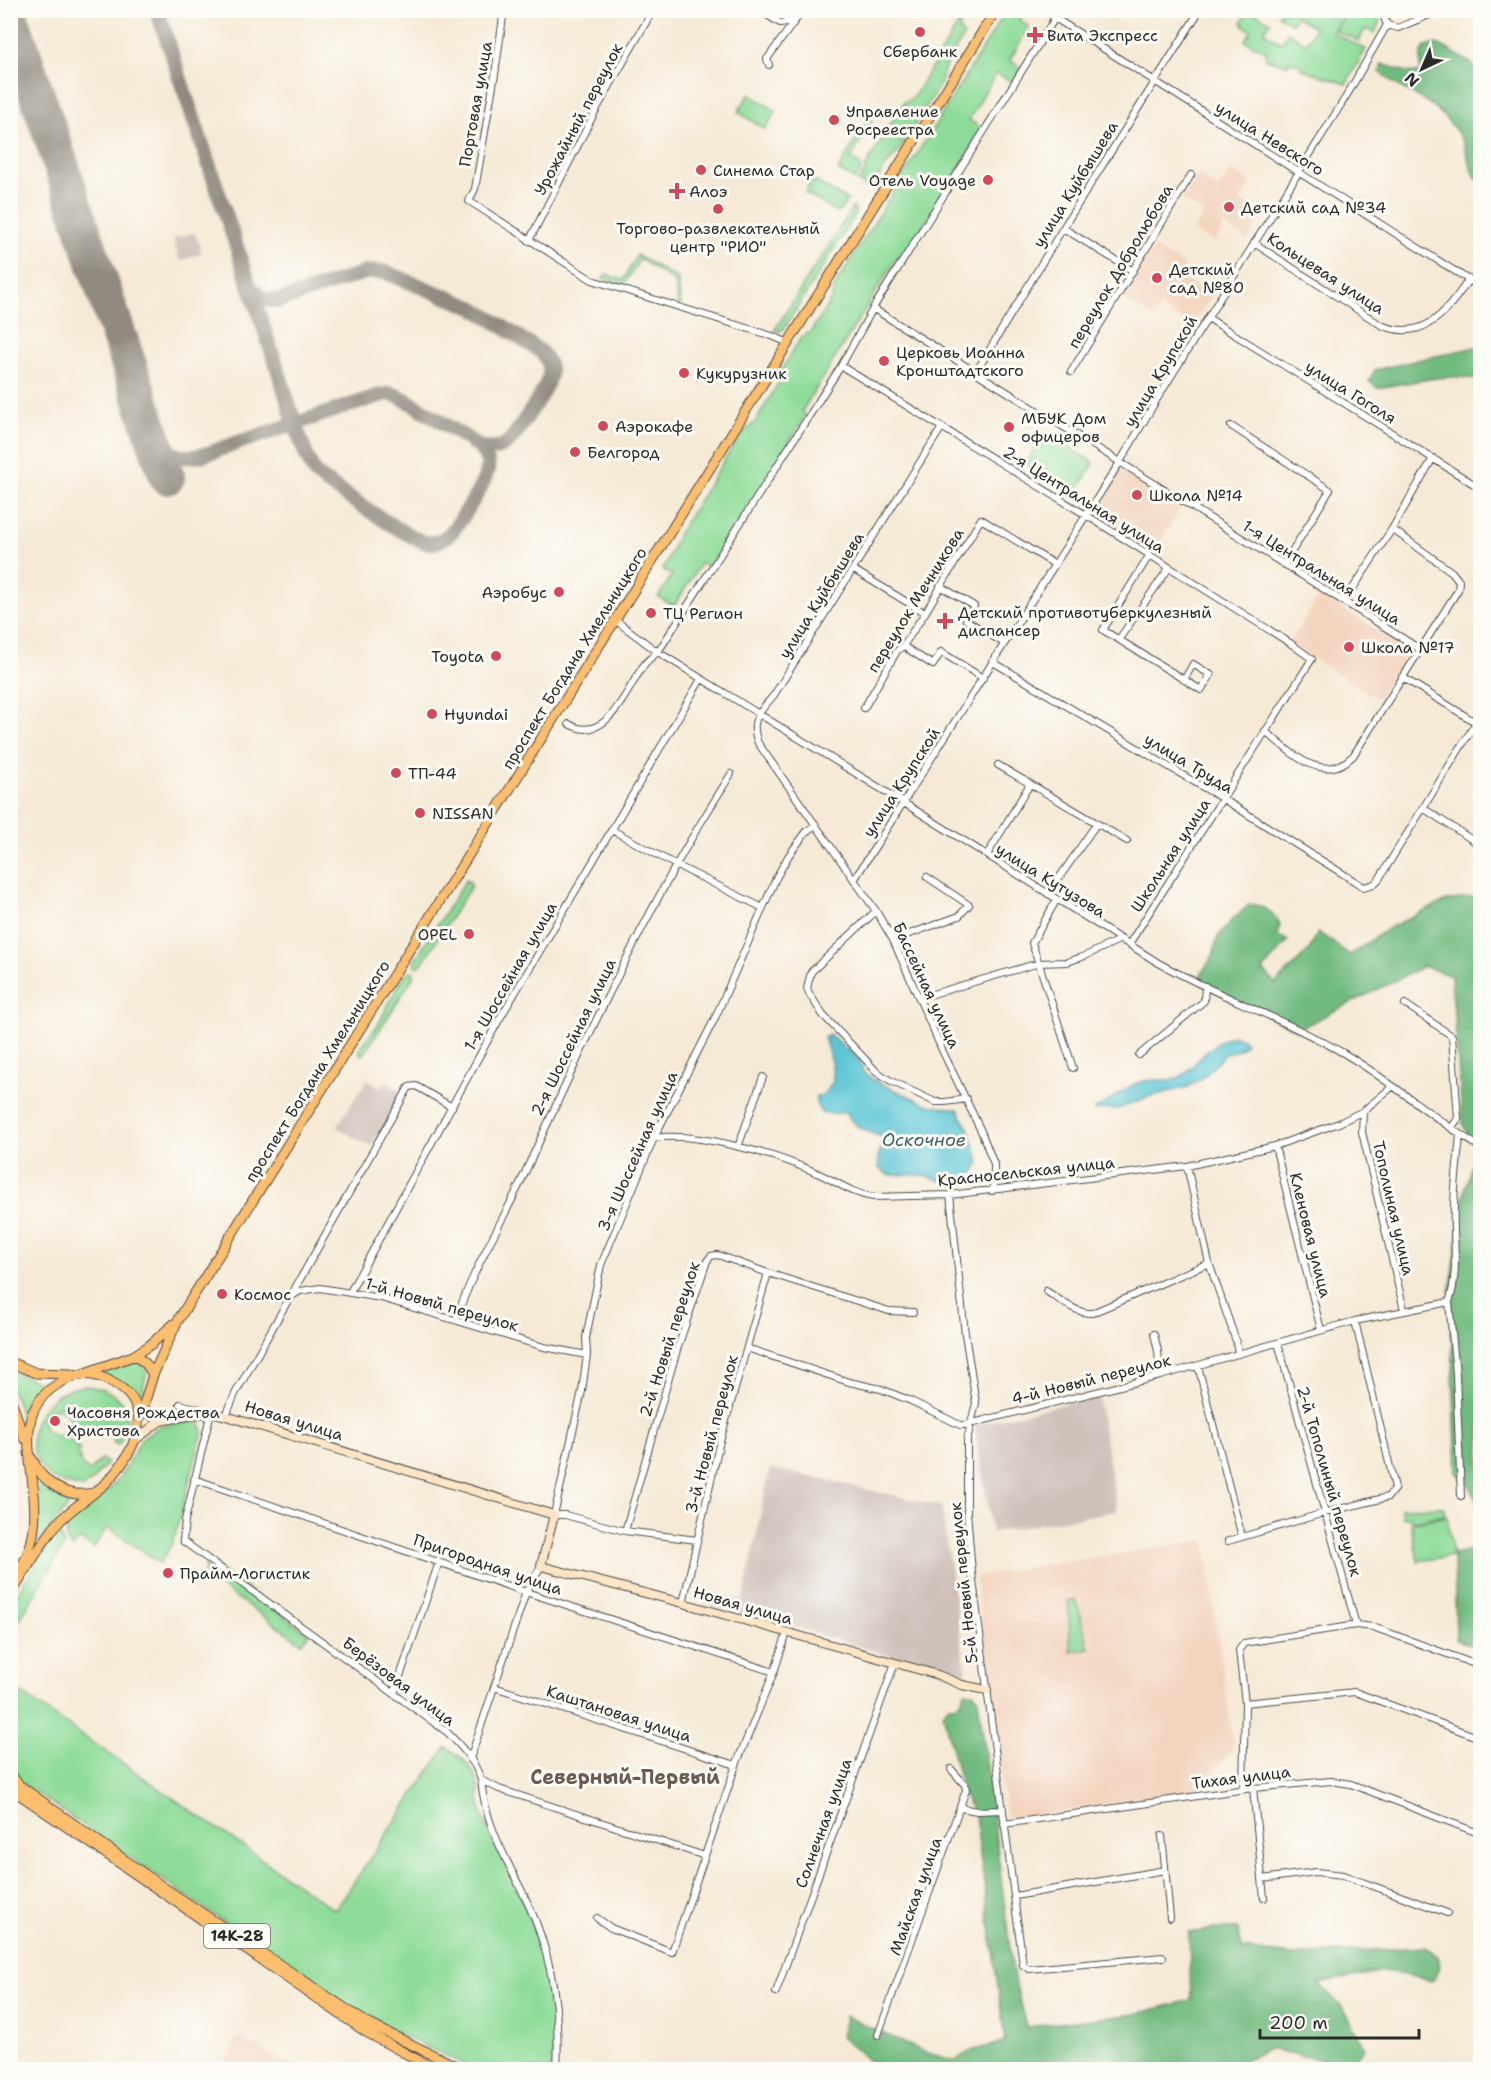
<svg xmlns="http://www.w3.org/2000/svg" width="1491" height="2080" font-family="'Shantell Sans',sans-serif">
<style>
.built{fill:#f3d4be}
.industrial{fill:#cfc0ba}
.green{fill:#8ddb98;stroke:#5c8362;stroke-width:1.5}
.forest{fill:#72bb80;stroke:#4e7356;stroke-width:1.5}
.water{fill:#5ac5d5;stroke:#427880;stroke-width:1.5}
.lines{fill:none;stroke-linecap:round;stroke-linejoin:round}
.taxiway{stroke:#908a80;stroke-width:15}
.runway{stroke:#908a80;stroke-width:36}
.street-casing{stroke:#494845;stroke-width:8}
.secondary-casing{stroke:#494845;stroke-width:10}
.primary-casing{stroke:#494845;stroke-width:11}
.street{stroke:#fff;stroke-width:6}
.secondary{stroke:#fde5c5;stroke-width:8}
.primary{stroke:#fbbd6e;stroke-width:9}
.poi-dot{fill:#d1495b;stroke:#fdfcf7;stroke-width:2}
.labels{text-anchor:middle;stroke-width:6;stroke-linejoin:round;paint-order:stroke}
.shield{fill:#fdfcf7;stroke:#6a6a68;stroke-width:1.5}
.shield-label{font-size:15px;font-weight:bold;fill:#2b2b2b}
.poi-label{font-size:16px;fill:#2b2b2b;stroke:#fdfcf7;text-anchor:start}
.street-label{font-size:16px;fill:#2b2b2b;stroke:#fdfcf7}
.water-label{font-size:18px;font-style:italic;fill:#3b6166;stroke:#fdfcf7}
.quarter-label{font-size:20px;font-weight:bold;fill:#6e5b4f;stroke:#fdfcf7}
</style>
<rect width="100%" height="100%" fill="#fdfcf7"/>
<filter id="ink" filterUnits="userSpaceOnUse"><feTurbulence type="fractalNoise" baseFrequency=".0167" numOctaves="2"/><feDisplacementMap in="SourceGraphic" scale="12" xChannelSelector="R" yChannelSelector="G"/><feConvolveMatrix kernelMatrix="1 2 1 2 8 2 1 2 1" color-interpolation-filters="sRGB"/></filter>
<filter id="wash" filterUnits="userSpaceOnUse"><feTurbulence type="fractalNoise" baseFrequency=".008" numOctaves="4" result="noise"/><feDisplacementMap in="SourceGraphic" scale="24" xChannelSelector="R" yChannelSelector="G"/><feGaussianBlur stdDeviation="1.35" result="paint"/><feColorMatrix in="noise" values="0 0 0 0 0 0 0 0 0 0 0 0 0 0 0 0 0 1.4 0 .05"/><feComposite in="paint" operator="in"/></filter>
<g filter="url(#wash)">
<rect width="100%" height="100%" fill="#f6ead6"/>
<path class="built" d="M1231,169L1251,182L1240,201L1263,215L1248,240L1224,226L1214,243L1193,231L1204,213L1182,200L1198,175L1219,188Z
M1154,247L1185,266L1179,276L1211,296L1192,326L1160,307L1153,317L1122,298Z
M1118,470L1181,508L1151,557L1088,518Z
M1320,594L1409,651L1378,699L1289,643Z
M1205,1540L1233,1744L1230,1752L1194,1791L1014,1819L1006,1814L975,1576Z
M237,2038L301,2069H222Z"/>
<path class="industrial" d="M195,232L202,253L180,261L173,239Z
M367,1079L381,1088L386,1082L403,1094L371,1147L337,1127Z
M1098,1396L1117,1511L992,1532L974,1425Z
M770,1468L941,1506L967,1680L773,1620L756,1621L705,1603L708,1592L743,1601Z"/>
<path class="green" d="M1006,11H1021L1023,16L1020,21L1029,27L1010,60L1021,68L1012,82L996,73L969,120L983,129L904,257L898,256L802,411L806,415L710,567L701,563L674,606L658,597L672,575L663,570L678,534L740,435L756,421L779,382L780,372L800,339L812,330L832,298L834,287Z
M1248,11H1252L1270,22L1264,32L1281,43L1288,32L1306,44L1315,28L1296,16L1292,24L1278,15L1281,11H1342L1344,12L1332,33L1366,49L1346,84L1300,68L1301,65L1289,61L1288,65L1266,59V51L1245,41L1251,31L1243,25L1242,21Z
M1348,11H1375L1380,22L1374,33L1365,29L1359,41L1335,31Z
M960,21V32L964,35L944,70L941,83L898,152L885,167L872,187H867L858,182L865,172L866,166L904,102L913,98Z
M749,94L776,111L765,129L738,112Z
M868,119L872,121L851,158L860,165L861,171L855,180L838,170Z
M815,181L847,200L840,211L836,212L805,193L811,182Z
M853,207L855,210V215L785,327L781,331H774Z
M637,255L678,279L681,305H678L675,282L640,259L624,285L603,278L606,274L623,280Z
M1045,432L1094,463L1075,494L1026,464Z
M466,880L470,882L471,886L421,965L416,967L414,961Z
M409,971L414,972V976L365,1053L361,1055L359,1049C365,1040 373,1033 379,1023C388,1006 396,986 409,971Z
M138,1361L147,1370L140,1402L123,1384L99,1374Z
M10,1371L36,1381L52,1382L34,1397L22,1421L17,1402L11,1390Z
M84,1386C121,1389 139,1411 118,1445L114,1443L113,1438L117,1431L107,1425L92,1430L71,1424L68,1414L59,1408L48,1411L43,1420L45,1430L55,1436L65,1434L80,1450L78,1453L82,1466L90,1471L101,1459L107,1463L92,1481L83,1488C73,1486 61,1484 52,1478C11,1446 38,1391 84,1386Z
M196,1420L200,1424L203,1431L175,1535L169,1549L160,1563L107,1527L94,1548L79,1539L73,1548L67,1542L65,1524L111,1488L122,1474L142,1438L160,1426Z
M39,1482L54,1495L74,1499L38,1543Z
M1444,1507L1445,1515L1412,1521L1410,1517L1403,1518L1401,1508Z
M1447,1516L1453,1556L1418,1561L1411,1523Z
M58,1528L64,1546L11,1634V1603Z
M207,1560L309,1634L302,1643L204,1575Z
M1076,1600L1089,1648L1071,1652L1068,1601Z
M11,1686L335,1910L446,1747C459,1754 475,1769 478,1785C480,1795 479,1806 483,1816C495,1849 514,1880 527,1912C546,1960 559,2018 552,2069H474L363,2017L19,1781L11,1770Z"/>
<path class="forest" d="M1436,44C1440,44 1470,62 1473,65C1476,68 1478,74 1480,78V182C1466,168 1469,147 1457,132C1450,123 1441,111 1431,105C1414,94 1395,86 1380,72L1382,64L1406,72L1420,73L1421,54L1425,47Z
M1480,346V380C1450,371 1408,384 1377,388L1369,381L1375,370Z
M1480,896V1146L1470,1140L1463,1124L1451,976L1424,966L1297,1030L1202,984L1201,974L1213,956L1217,938L1231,921L1250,904C1264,906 1272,911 1280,924L1277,935L1288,941L1263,970L1275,984L1309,950L1318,932L1350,955L1389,928L1446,901Z
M1474,1157L1480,1160V1647L1456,1640L1454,1554L1471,1550C1480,1517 1485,1497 1457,1473L1450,1293L1464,1193Z
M965,1692H973L978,1698L1013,1972L1026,2027L1135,2014L1191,2000L1189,1933L1215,1929H1238L1242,1949L1292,1955L1425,1947L1438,1956C1441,1966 1440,1973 1432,1980L1384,1971L1319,1983L1342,2007L1365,2048L1349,2065L1268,2049L1234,2065L1230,2069H879L841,2037L845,2016L924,2052L955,2061L970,2051L1002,2043L1005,2041L975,1815L963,1793L943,1714L949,1705L954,1706L962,1700Z"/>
<path class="water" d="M829,1034L860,1060L863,1072L879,1083L929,1105L958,1109L969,1130L980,1163L974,1173L948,1183L922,1175H888L879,1168L878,1156L884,1143L882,1137C867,1131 853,1128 847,1113H821L816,1103V1096H822L833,1082L832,1064L824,1037Z
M1233,1035L1242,1039L1246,1043C1239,1052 1234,1051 1225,1054L1206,1075L1188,1087L1151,1096L1117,1109L1093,1110C1109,1103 1121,1090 1137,1083C1150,1077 1165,1083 1178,1078C1187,1074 1193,1066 1199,1059C1209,1049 1220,1040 1233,1035Z"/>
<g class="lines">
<path class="taxiway" d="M251,288L263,299L279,301L366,272H385L474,308L540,351C546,357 550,363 550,372C549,388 525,418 516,433C506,447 494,453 478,446
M152,433C159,444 167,453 180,456C200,460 226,446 246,440C281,428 316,417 351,405C363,402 379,393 391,394C406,396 462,436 478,446C483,452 488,458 488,466C489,478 456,530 446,537C441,541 435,543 429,543C414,543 335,488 318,476C305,464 285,391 278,370C237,250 197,130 157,10"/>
<path class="runway" d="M10,15L167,477"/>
</g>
</g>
<g filter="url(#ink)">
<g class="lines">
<defs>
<path id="street" d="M504,10L495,74L475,189L469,201L592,280L772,336L789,343
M759,10L780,23L795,21
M1045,10L1055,18L1480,287
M1381,10L1387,25L1398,28L1441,10
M1480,10V11
M769,65L767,59L803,10
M1063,228L1133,271
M529,241L596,110L653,10
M1254,243L1381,325C1424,343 1448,311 1469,279
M874,309L1420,649
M1208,318L1480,488
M841,366L1086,515L1290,643L1312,659L1129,944
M976,372L1063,228L1200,10
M1071,372L1191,175
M1231,426L1330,490L1284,564
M942,427L774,695C760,712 749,719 758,743L876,911L893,940L943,1052L981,1131L994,1164V1180L992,1191
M1149,556L1103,630L1201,690L1211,675L1193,664L1184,680
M854,570L925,613
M940,586L974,606L966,620L1004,643
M1344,602L1392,529L1433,458
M615,620L658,652L904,803L1157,962C1217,996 1285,1019 1345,1054C1392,1082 1434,1119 1480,1147
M1119,639L1169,568
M903,646L933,665L941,652L983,678
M993,662L1223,799L1364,887L1374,884L1379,879L1480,716
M1402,677L1480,725
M864,708L897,651L903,646L925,613L981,519L1054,564
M569,724C607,746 627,688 644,665C647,660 653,656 658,652L841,366L875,305L1060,10
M1265,731C1291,752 1321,786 1353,756L1458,590L1459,581L1452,572L1392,529
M998,765L1127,841
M1423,808L1480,845
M612,830L676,865L763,908
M987,855L1030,784
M854,880L1120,462L1157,399L1347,95L1387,25
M1048,894L1097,823
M1057,899L1032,943L1073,1068
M876,911L811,972L807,988L810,995L823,1015L863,1057L876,1071L891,1081L935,1102H945L967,1099
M893,940L959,916L969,905L927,877
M919,998L1039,963L1067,962L1085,956L1121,939
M1405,1004L1452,1036L1458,1119L1451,1128
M1139,1055L1204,1001L1205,986
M1363,1111L1362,1132L1404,1310
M1460,1135C1458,1158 1455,1181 1454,1205C1452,1237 1460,1271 1449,1302L1456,1374L1461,1496
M654,1138C696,1131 778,1155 817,1173C836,1181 852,1194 873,1197L950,1195L1187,1166L1275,1146L1339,1123L1363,1111L1392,1087
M1275,1146L1321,1330
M738,1147L763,1077
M1187,1166L1209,1263L1236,1341L1238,1354
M950,1195L965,1334L976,1403L967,1440V1511L972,1573L1023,1965L1029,1969L1163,1957
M1046,1291C1059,1299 1077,1314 1092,1313L1209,1263
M350,1292L499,1020L701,679
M292,1296L300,1291L320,1288L381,1298L544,1347L587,1355
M456,1320C472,1270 501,1225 523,1177C571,1072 619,968 675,867C692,836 712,805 731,774
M1154,1334L1158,1351L1160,1376
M1278,1343L1356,1625
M747,1348L849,1382L881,1389L911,1401L960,1425H965L1160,1376L1355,1321L1449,1302
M1198,1366L1242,1537
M180,1404L211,1412L185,1520L183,1541L447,1732C461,1746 475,1761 481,1780L499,1789L705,1856
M226,1416L235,1394L409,1087L416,1086L452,1107
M194,1479L526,1592L774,1672
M625,1531L677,1350L707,1261L711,1256L718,1255L768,1273L889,1311L913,1312
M697,1540L625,1531L565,1515H554L582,1391L587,1355L586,1337L601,1265L654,1138L716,1016L776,878L789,855L807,831L816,825
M1228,1541L1324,1513L1388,1497L1395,1488L1355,1321
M683,1603L719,1445L768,1273
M494,1687L736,1765
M394,1694L439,1562
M1245,1703L1355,1692L1480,1738
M470,1759L526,1592L541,1566
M481,1780C486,1830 510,1864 530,1908C553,1959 560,2014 557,2070
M1253,1788L1264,1898
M1243,1789L1245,1703L1239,1650L1244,1643L1356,1625L1373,1627L1480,1666
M961,1808L977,1811L1002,1810
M1004,1824L1253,1788L1331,1781L1351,1784L1473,1831
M1162,1836L1170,1918
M1262,1879L1316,1872L1343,1875L1447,1913
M1015,1896L1165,1870
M597,1918L611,1928L672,1952L736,1765L774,1672L787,1633
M776,1992L895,1663
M878,2035L966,1790L965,1785L951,1769"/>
<path id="secondary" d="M143,1406L150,1415L160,1421
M134,1441L160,1421L211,1412L226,1416L554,1515L541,1566L683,1603L938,1675L962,1685L987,1690"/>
<path id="primary" d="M133,1356C144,1360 148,1365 153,1375
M10,1362L36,1373L72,1374
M85,1373L133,1356L150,1345L174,1324
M10,1397L24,1438
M140,1417L153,1375L177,1322L996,10
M32,1459C43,1483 66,1499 93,1493
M10,1585C22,1566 32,1551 34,1527C41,1469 0,1406 72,1377C87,1371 102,1376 115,1384C159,1409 132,1456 106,1483C91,1497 71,1508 57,1524C39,1546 25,1572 10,1596
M10,1774L20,1786L160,1885L367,2023L464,2070
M10,1788L366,2032L436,2070"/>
</defs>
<use href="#street" class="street-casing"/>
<use href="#secondary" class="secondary-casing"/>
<use href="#primary" class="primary-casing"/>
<use href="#street" class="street"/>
<use href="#secondary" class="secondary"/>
<use href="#primary" class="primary"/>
</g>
</g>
<g class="poi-dot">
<circle cx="920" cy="32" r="6"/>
<path d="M1032 26h6v6h6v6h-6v6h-6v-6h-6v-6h6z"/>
<circle cx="834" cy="120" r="6"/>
<circle cx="701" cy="170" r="6"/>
<circle cx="988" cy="180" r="6"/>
<path d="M674 182h6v6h6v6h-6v6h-6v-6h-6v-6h6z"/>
<circle cx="1229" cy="207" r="6"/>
<circle cx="718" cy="209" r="6"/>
<circle cx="1157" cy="278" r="6"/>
<circle cx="884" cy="361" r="6"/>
<circle cx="684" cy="373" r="6"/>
<circle cx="603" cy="426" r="6"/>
<circle cx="1009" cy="427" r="6"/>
<circle cx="575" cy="452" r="6"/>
<circle cx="1137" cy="495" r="6"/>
<circle cx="559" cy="592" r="6"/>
<circle cx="651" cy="613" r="6"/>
<path d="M942 612h6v6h6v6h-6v6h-6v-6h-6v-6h6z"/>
<circle cx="1349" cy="647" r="6"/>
<circle cx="496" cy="656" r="6"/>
<circle cx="432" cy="714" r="6"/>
<circle cx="396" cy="773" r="6"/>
<circle cx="420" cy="813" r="6"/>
<circle cx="469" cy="934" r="6"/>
<circle cx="222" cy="1294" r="6"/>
<circle cx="55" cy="1421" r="6"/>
<circle cx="168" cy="1573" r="6"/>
</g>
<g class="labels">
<rect class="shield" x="204" y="1924" width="66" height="24" rx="4.5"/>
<g class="shield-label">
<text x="237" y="1941">14К-28</text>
</g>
<g class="poi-label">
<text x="1047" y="41">Вита Экспресс</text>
<text x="920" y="57" text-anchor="middle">Сбербанк</text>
<text x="846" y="117">Управление<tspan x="846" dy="18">Росреестра</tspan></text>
<text x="713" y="176">Синема Стар</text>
<text x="976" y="186" text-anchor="end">Отель Voyage</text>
<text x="689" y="197">Алоэ</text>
<text x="1241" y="213">Детский сад №34</text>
<text x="718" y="234" text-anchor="middle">Торгово-развлекательный<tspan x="718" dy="18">центр "РИО"</tspan></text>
<text x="1169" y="275">Детский<tspan x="1169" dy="18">сад №80</tspan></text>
<text x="896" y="358">Церковь Иоанна<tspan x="896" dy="18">Кронштадтского</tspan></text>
<text x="696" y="379">Кукурузник</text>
<text x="1021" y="424">МБУК Дом<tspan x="1021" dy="18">офицеров</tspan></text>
<text x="615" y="432">Аэрокафе</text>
<text x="587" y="458">Белгород</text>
<text x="1149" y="501">Школа №14</text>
<text x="547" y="598" text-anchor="end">Аэробус</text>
<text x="958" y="618">Детский противотуберкулезный<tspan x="958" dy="18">диспансер</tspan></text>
<text x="663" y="619">ТЦ Регион</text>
<text x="1361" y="653">Школа №17</text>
<text x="484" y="662" text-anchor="end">Toyota</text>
<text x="444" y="720">Hyundai</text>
<text x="408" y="779">ТП-44</text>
<text x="432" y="819">NISSAN</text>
<text x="457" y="940" text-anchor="end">OPEL</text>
<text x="234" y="1300">Космос</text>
<text x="67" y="1418">Часовня Рождества<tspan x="67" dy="18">Христова</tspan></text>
<text x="180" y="1579">Прайм-Логистик</text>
</g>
<g class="street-label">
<text transform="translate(475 104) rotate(-80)" y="6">Портовая улица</text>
<text transform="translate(578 119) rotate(-62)" y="6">Урожайный переулок</text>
<text transform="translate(1270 138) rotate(32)" y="6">улица Невского</text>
<text transform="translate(1075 184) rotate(-58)" y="6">улица Куйбышева</text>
<text transform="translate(1120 266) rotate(-59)" y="6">переулок Добролюбова</text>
<text transform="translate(1326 273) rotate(33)" y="6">Кольцевая улица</text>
<text transform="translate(1160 371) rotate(-59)" y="6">улица Крупской</text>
<text transform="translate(1351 392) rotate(32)" y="6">улица Гоголя</text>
<text transform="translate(1084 499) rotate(32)" y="6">2-я Центральная улица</text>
<text transform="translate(1322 572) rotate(32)" y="6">1-я Центральная улица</text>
<text transform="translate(821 595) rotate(-58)" y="6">улица Куйбышева</text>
<text transform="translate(915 600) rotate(-58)" y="6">переулок Мечникова</text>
<text transform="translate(574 658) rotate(-58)" y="6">проспект Богдана Хмельницкого</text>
<text transform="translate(1189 763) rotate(31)" y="6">улица Труда</text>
<text transform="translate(901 782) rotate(-57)" y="6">улица Крупской</text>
<text transform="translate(1170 855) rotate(-57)" y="6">Школьная улица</text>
<text transform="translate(1051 880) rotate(32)" y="6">улица Кутузова</text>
<text transform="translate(510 976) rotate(-60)" y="6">1-я Шоссейная улица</text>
<text transform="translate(927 985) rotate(65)" y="6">Бассейная улица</text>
<text transform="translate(573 1037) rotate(-64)" y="6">2-я Шоссейная улица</text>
<text transform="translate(317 1071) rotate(-58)" y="6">проспект Богдана Хмельницкого</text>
<text transform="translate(637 1151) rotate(-66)" y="6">3-я Шоссейная улица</text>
<text transform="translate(1026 1171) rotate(-6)" y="6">Красносельская улица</text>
<text transform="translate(1394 1208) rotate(77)" y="6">Тополиная улица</text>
<text transform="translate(1311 1235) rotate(76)" y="6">Кленовая улица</text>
<text transform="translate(442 1304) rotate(16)" y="6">1-й Новый переулок</text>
<text transform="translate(669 1339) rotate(-72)" y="6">2-й Новый переулок</text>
<text transform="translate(1091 1379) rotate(-14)" y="6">4-й Новый переулок</text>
<text transform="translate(294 1420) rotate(17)" y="6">Новая улица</text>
<text transform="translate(711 1434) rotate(-75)" y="6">3-й Новый переулок</text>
<text transform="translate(1330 1481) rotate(74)" y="6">2-й Тополиный переулок</text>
<text transform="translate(488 1564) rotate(19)" y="6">Пригородная улица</text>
<text transform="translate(963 1583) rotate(-96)" y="6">5-й Новый переулок</text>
<text transform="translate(743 1605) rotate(16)" y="6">Новая улица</text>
<text transform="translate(399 1681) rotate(37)" y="6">Берёзовая улица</text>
<text transform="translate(619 1713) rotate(18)" y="6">Каштановая улица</text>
<text transform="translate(1241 1777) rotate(-7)" y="6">Тихая улица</text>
<text transform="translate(823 1823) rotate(-70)" y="6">Солнечная улица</text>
<text transform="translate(915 1896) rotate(-70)" y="6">Майская улица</text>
</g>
<g class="water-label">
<text x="924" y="1146">Оскочное</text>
</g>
<g class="quarter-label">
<text x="625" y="1784">Северный-Первый</text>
</g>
</g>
<rect width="1491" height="2080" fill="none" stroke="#fdfcf7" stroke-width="36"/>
<g transform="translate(1422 69) rotate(224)" stroke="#fdfcf7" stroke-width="4.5" paint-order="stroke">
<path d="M0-4.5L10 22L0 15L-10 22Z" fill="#2b2b2b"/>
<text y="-9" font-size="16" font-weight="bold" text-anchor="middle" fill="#2b2b2b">N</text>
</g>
<path d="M1260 2029v9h159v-9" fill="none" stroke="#2b2b2b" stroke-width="3"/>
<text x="1269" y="2029" font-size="18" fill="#2b2b2b" stroke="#fdfcf7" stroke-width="4.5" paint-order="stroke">200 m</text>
</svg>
